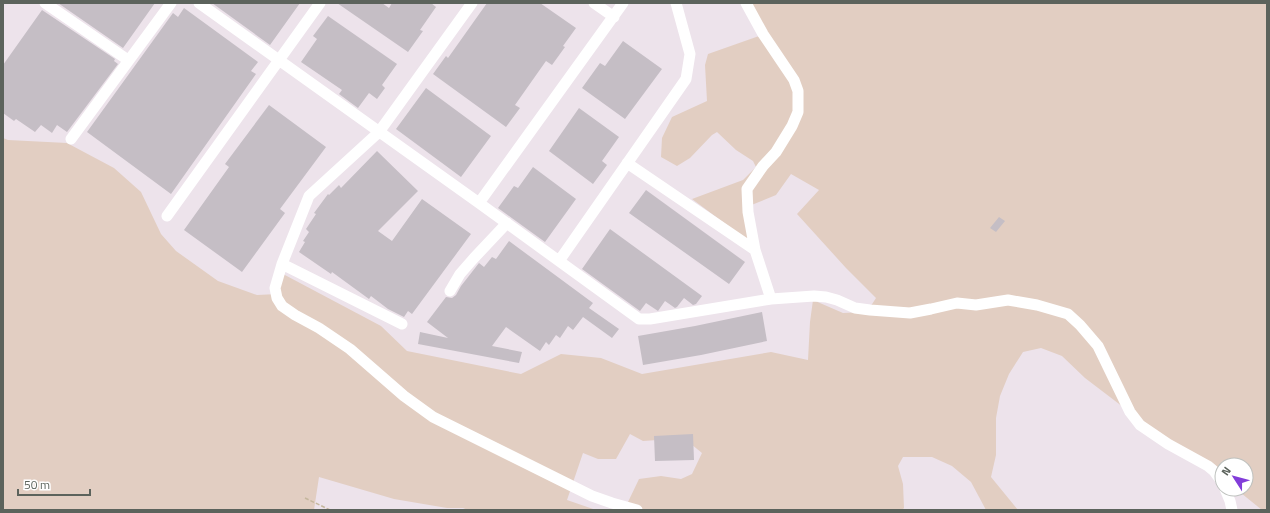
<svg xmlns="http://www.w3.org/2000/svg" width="1270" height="513" font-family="'Titillium Web',sans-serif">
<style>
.green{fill:#e2cec2}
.building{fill:#c5bec5}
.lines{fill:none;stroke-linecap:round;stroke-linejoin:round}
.path{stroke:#c5b79d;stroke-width:1.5;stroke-dasharray:4 2;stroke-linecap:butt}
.street{stroke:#fff;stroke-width:11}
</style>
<rect width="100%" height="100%" fill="#ede3eb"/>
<path class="green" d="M749,3H1267V510H1262L1236,489H1246V465H1222V477L1169,442L1085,378L1062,356L1041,348L1023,352L1009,374L1000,396L996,418V455L991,477L1018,510H986L971,482L952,466L932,457H903L898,466L903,484L904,508L902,510H629L628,502L639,479L661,476L681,479L692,474L702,453L691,444L672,439L643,441L630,434L616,459H598L583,453L567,500L596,510H468L463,508H447L394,499L319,477L314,510H3V138L8,140L67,143L114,168L141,192L161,234L176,251L218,281L257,295L278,294L283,274L381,326L407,351L521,374L561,354L601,358L642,374L771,352L808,360L810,322L813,300L843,313L867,312L876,298L846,268L797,214L819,190L791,174L776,195L744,208L751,243L692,199L743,180L756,167L753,161L736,150L717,132L712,135L690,158L677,166L661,157L662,138L672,117L707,101L705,65L708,54L765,34Z"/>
<path class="building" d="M58,3H155L123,48Z
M212,3H300L270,45Z
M337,3H382L389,8L392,3H431L436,7L420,30L423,31L408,52Z
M487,3H540L576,28L563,46L565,47L552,65L546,61L515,105L520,108L506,127L433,74L446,56L448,58Z
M184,8L258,62L251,71L256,74L171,194L87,132L173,13L178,17Z
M42,10L115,59L114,61L118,64L67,132L57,125L52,133L41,125L35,132L16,119L14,121L3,113V65Z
M328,16L397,64L382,85L385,88L377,99L369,93L358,108L339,94L342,90L301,62L317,39L313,36Z
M623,41L662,69L625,119L582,88L600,63L605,66Z
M426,88L491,136L461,177L396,129Z
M269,105L326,147L280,209L285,213L242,272L184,230L229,167L225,164Z
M579,108L619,137L602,161L607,165L593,184L549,151Z
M377,151L418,191L378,231L392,241L422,199L471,234L412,314L408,311L404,317L388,309L371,296L369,299L332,272L331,274L299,252L305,242L303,241L309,232L306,229L316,214L314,213L328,194L329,195L339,185L341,188Z
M533,167L576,199L545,242L498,208L514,186L518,188Z
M646,190L745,262L729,284L629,213Z
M999,217L1005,221L996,232L990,228Z
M610,229L702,296L696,304L693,305L684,298L677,307L675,308L665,301L658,311L646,303L640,311L582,269Z
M509,241L593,303L589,308L619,329L612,338L583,317L573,330L568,326L560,338L556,335L549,345L546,342L540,351L506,327L492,346L522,352L519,363L418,344L420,332L448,338L427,322L446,297L452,298L456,295L461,286L479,263L484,267L492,257L496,259Z
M762,312L767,341L701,355L643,365L638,336L695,326Z
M693,434L694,460L655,461L654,436Z"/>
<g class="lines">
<path class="path" d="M305,498L330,510"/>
<path class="street" d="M45,3L128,60
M199,3L479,203L639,319H650L771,299L814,296L826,297L837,300L855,308L870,310L910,313L931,309L957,303L976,305L1008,300L1037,305L1068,314L1080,325L1098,346L1130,412L1140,425L1168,444L1208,466L1214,471L1222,482
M472,3L379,132L309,196L282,264L275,288L277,298L282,306L295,315L319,328L350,349L404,396L433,417L592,496L612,503L637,510
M594,3L614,17
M746,3L763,34L794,80L798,91V112L792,126L776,152L763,166L747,189L748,212L755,250L771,299
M71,139L171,3
M627,163L755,250
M479,203L623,3
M167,216L320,3
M559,261L686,79L690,54L676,3
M282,264L402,324
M450,291L460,274L474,258L507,223
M1225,489L1230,501L1232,510"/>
</g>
<rect width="1270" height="513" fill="none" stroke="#5c635c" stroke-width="8"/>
<g transform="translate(1234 477) rotate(306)"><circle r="19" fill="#ffffff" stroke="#bec1be"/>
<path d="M0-3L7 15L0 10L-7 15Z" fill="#823dd9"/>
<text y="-6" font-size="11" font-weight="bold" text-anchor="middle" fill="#5c635c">N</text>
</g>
<path d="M18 489v6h72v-6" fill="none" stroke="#5c635c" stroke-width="2"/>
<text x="24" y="489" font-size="12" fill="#5c635c" stroke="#ffffff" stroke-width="3" paint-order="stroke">50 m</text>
</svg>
